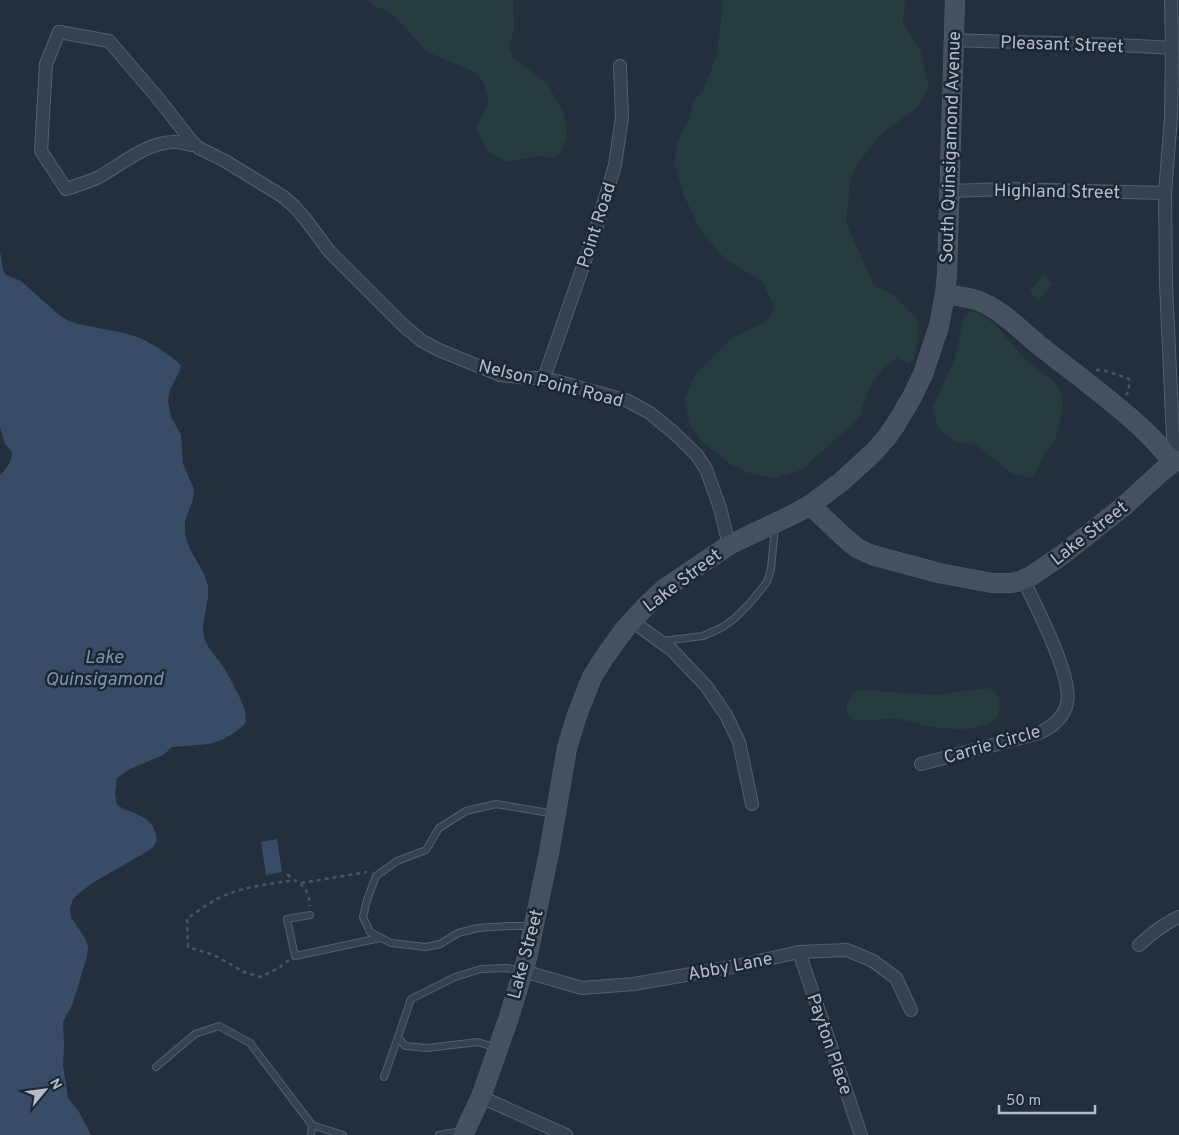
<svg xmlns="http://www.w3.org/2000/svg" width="1179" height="1135" font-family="Overpass,sans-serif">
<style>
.green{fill:#263c3f}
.water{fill:#394c67}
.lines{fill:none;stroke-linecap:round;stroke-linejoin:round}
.service-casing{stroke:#565f6c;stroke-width:8}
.minor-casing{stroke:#565f6c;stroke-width:14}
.secondary-casing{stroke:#565f6c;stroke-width:20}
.path{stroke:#44595c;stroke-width:2.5;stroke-dasharray:4 4;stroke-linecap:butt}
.service{stroke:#38414e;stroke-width:6}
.minor{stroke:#38414e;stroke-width:12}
.secondary{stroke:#465061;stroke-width:19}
.labels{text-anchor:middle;stroke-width:5;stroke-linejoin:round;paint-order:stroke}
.street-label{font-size:18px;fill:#b4bcc9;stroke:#1d2633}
.water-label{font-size:19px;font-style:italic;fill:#7c92b1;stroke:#1d2633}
</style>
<rect width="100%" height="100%" fill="#242f3e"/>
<path class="green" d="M368,0H513L514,30L509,46L513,58L547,83L563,112L567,135L561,153L552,157L536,156L507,162L487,151L476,128L489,101L483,81L473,71L429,53L390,12L374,6Z
M723,0H905L903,23L920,50L929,87L917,108L884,131L856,165L850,181L846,223L874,285L895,296L916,318L919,336L914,360L909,364L897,358L883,368L868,390L860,416L852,425L801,470L776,478L749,473L730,464L701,440L690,424L684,400L695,375L732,338L766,322L775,308L762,281L725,259L701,231L684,196L674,162L678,140L689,120L694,101L703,90L717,55Z
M1043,275L1053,283L1039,300L1029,291Z
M970,312L979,313L996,325L1024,358L1053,381L1061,392L1063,408L1054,443L1044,454L1033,478L1011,473L978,446L954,441L937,427L933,406L955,358L964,316Z
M988,688C1003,693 1001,706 997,718C978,732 952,730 929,726C918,724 906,719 895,719C885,718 864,722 856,720C850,718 848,714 846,709C848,700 852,693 860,690L936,695Z"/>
<path class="water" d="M0,251L3,269L6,275L21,281L59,315L69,321L78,324L124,333L140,338L157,347L178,362L181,366L180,370L170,390L168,400L171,417L181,435L183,464L194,489L193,499L185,521V534L189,547L204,574L208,586V597L203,625L204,638L209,648L225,669L240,698L245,711L246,721L244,725L234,733L222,740L209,744L172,747L163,755L128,770L117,778L115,793L117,805C130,814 150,814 155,832C158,841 157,843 151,849L91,884L78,894L73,899L70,908L71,917L86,940L88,947L87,957L81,976L78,987L72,1005L63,1022L64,1045L63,1065L68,1098L79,1112L91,1135H0V475C7,468 12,461 12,452L5,444L0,427Z
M277,839L282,872L266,875L261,842Z"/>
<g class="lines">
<defs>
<path id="service" d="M662,641L703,636L721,628L734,619L750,603L767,582L771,569L775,527
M310,915L287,919L295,956L380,938
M531,926H508L478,928L458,933L440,944L426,947L391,943L370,932L363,917L367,900L376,876L397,861L426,850L439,828L466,811L496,804L555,814
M497,1048L478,1042L427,1048L405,1046L398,1037L411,999L455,977L481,969L507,968L522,971
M156,1067L195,1034L219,1026L250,1043L312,1125L343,1135
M384,1077L398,1037
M311,1135L312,1125
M439,1135L462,1131"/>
<path id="minor" d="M1171,0L1172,48L1171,117L1165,193L1166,283L1174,462
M59,32L109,41L157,97L193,143L191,145C186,144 180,142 176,142C148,141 122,164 99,177C89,182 77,185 66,189L41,151L46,64Z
M953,40C1026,43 1099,43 1172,48
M193,143L199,148L225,161L282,196L294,206L306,220L329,251L405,327L422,341L439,350L500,375L529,378H544L556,381L628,401L650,413L673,432L696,454L706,469L720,508L729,545
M950,191L1006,189L1165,193
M544,378L596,229L615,165L622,117L620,66
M632,621L672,650L706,686L726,715L739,742L752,804
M921,764L1039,733C1052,727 1064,717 1067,703C1073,676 1035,605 1023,579
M1139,945C1151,934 1163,924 1179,917
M799,952L861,1135
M523,971L582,988L634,984L737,966L799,952L847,950L873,961L896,978L911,1010
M481,1097L566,1135"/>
<path id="secondary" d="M955,0L947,275L945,294C957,296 969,297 979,301C1004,311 1023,333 1044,349C1079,377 1116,403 1148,434C1157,443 1165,453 1174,462
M810,505L845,538L857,548L872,555L939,573L992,583H1011L1020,581L1031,576L1062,555L1124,506L1161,472L1174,462L1179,460
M463,1135L481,1097L509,1017L527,958L549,853L567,748L577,715L592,677L604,658L624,630L646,606L664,589L729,545L796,513L810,505L841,482L873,453L887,437L896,424L912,397L923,374L939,326L945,294"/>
</defs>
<use href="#service" class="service-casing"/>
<use href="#minor" class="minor-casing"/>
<use href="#secondary" class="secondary-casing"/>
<path class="path" d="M1096,370L1107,371L1129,379V391L1126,395
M301,883L367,872
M289,960L280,967L261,977L244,972L214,955L188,947L187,919C201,909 215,898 231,893C250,886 270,884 289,881L288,875C302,886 309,887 310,906"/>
<use href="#service" class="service"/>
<use href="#minor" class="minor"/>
<use href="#secondary" class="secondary"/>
</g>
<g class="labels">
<g class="street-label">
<text transform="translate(1062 44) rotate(2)" y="6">Pleasant Street</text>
<text transform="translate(950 147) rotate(-88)" y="6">South Quinsigamond Avenue</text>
<text transform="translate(1057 191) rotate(1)" y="6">Highland Street</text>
<text transform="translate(596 225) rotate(-72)" y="6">Point Road</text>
<text transform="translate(551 383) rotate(14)" y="6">Nelson Point Road</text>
<text transform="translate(1089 533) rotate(-38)" y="6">Lake Street</text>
<text transform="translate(682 580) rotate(-37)" y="6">Lake Street</text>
<text transform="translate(992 744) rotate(-16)" y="6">Carrie Circle</text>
<text transform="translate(525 954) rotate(-75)" y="6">Lake Street</text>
<text transform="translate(730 966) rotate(-11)" y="6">Abby Lane</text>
<text transform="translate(830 1044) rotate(71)" y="6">Payton Place</text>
</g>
<g class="water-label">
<text x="104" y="663">Lake<tspan x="104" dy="22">Quinsigamond</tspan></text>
</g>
</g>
<g transform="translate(45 1090) rotate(61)" stroke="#1d2633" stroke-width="4" paint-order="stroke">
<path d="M0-4L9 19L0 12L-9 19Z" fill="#b4bcc9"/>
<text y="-8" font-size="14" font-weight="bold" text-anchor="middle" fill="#b4bcc9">N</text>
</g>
<path d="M999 1105v8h96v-8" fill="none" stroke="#b4bcc9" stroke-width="2.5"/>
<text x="1006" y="1105" font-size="15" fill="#b4bcc9" stroke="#1d2633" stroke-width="4" paint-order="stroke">50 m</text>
</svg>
